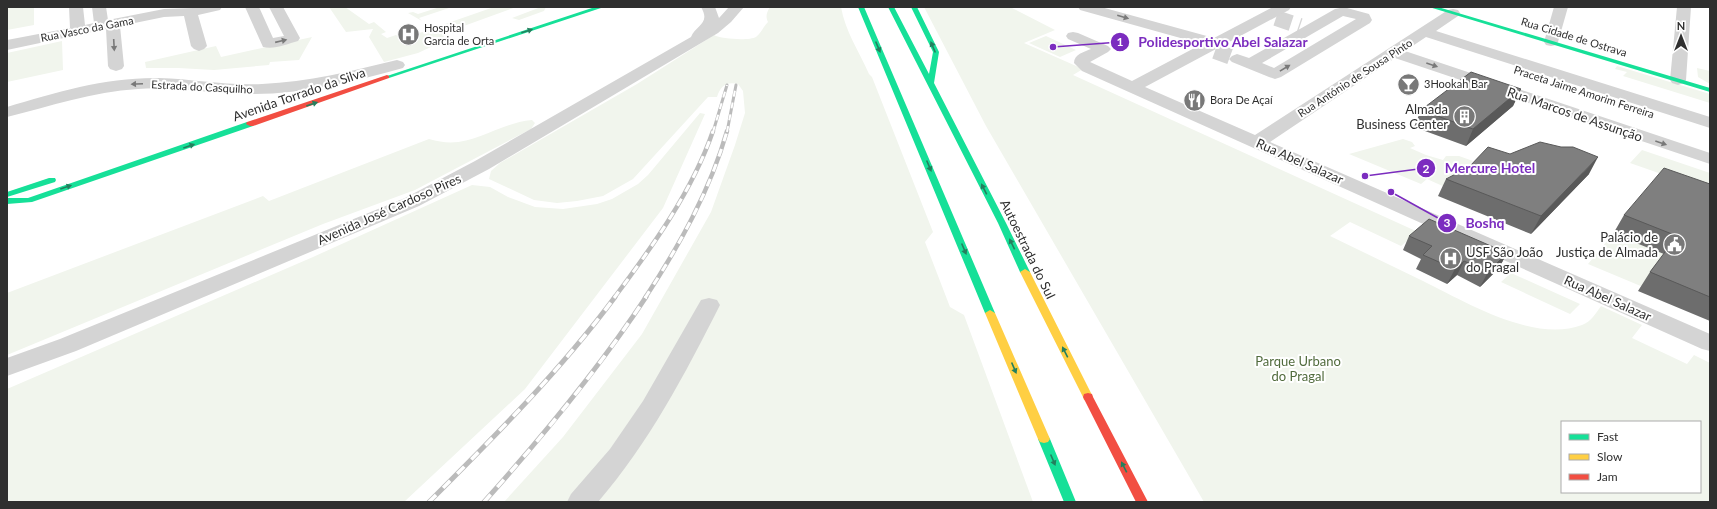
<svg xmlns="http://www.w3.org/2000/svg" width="1717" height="509" font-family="Lato,sans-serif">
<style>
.green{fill:#f1f5ed;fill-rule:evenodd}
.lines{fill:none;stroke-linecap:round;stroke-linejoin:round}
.street-tunnel{stroke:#d5d5d5;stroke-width:16;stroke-dasharray:16 8;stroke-linecap:butt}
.street{fill:#d4d4d4;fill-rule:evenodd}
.fast{fill:#16e098;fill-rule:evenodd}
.slow{fill:#ffcf43;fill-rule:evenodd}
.jam{fill:#f24e42;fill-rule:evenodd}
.rail-far2-casing{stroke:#bbb;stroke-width:3}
.rail-far1-casing{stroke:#bbb;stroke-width:4.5}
.rail-casing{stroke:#bbb;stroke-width:5}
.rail-far2{stroke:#fff;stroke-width:2;stroke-dasharray:6;stroke-linecap:butt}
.rail-far1{stroke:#fff;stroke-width:3;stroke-dasharray:8;stroke-linecap:butt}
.rail{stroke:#fff;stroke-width:3.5;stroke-dasharray:10;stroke-linecap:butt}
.wall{fill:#6d6d6d}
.shaded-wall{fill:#595959}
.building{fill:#7f7f7f;stroke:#595959}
.oneway{fill:#797979}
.oneway2{fill:#247f5e}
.labels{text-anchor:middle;stroke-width:4;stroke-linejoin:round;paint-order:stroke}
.far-poi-label{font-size:11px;fill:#2f2f2f;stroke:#fff;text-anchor:start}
.far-street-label{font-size:11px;fill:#2f2f2f;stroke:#fff}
.street-label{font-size:13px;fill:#2f2f2f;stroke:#fff}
.poi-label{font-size:13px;fill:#2f2f2f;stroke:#fff;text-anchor:end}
.park-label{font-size:13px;fill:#516b3d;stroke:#fff}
.leader{fill:none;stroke:#7b2cbf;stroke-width:1.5}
.callout-dot{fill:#7b2cbf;stroke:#fff;stroke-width:1.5}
.mark-label{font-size:12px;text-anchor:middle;font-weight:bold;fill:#fff}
.callout-label{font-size:14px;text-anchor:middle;font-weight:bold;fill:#7b2cbf;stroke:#fff;stroke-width:4;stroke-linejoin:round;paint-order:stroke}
</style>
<rect width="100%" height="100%" fill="#fff"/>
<path class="green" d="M14,7H34V25L7,30V8Z
M329,7H345L369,24L374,22L386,32L381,34L387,38L396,35L402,39L494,7H516L450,31L433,46L418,53L384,62L369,37L373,29L346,32Z
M440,7H452L419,18L422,21L408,13L413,12L418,14Z
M541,7H546L544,11L519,20L512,18Z
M770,7H841C845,31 859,51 869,74L872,77L933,232L925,242L950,307L964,315L1033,502H504L563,437L642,334L711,212L735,145L745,113L743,91L738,84C727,81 720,86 717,97H708L633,179L603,196L577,201L557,203L534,200L489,179L491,171L500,163L637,84L714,35C721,39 749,41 756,37C762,32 763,27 768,22C765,16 767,12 770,7Z
M924,7H1010L1055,30L1024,43L1083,69L1073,75L1418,232L1401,246L1350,222L1330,236C1361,251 1392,266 1423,281C1466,302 1533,343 1582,325C1591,322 1596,313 1601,306L1642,325L1632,338L1687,364L1694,355L1710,363V502H1204L986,126ZM1562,422H1700V492H1562Z
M1046,36L1076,50L1060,57L1029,43Z
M312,37L299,60L270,62L269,65L214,70L178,68H146L145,62L216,46L221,57Z
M62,41L63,70L7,82V53Z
M1617,66L1710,94V103L1623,76L1627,72L1615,69Z
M1697,68L1710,71V84L1698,77Z
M700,113L705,114L663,208L525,389L404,502H7V389L313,257L472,185L490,187L508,197L535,207L563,209L597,204L612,199L638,184L648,175Z
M532,120L535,123L531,129L415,190L323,224L7,355V293L263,196L269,201L429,139C471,152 492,124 532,120Z
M1403,139L1412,142L1415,146L1410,148L1426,155L1443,160L1446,156H1459L1473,161L1447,188L1427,179L1421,184L1349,154Z
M1642,150L1710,173V191L1630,163Z
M1613,234L1665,254L1643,287L1588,264Z
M1511,273L1580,304L1570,314L1501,282Z"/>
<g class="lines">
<path class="street-tunnel" d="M1276,18L1300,26
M1215,51L1237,59"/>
<path class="street" d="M69,7H83L85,25L94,23L92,7H106L108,20L164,9L222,7L220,10L198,15L207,46L204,49L199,51L194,49L191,46L184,16L164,17L120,26L124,66L122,69L116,71L110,69L108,66L106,29L7,50V40L70,28Z
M245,7H259L273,38L284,36L269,7H283L300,38L298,41C287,44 274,50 263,47Z
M701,7H715L719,18L729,7H744L731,22L718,33L489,169L419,206L76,351L7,376V358L60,339L405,198L475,161L691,37C696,25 711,24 701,7Z
M1078,7H1101L1214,38L1273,7H1291L1289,10L1145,87L1255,135L1448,10L1453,9L1458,10L1460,13L1458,16L1436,31L1710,117V128L1426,37L1405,51L1710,153V164L1395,58L1270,142L1710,334V351L1702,349L1082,71L1074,63C1074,54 1084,52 1091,49L1068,39L1066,36L1068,33L1073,32L1078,33L1108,46L1111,49L1108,52L1090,62L1132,81L1202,44L1080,10Z
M1554,7H1568L1558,42L1556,45L1551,46L1546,45L1544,42Z
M1677,7H1691L1686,80L1684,83L1678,85L1672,83L1670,80Z
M1340,8H1347L1369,14L1372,20L1370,23L1281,77L1275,79L1269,77L1232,62L1229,59L1232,56L1237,54L1249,58L1335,9ZM1343,16L1356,19L1274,68L1262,63Z
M397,60L403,62L405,65L403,68C352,82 300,95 247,94C210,94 174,86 138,89C92,92 51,106 7,117V107C56,92 108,77 159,78C194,79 228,86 262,84C308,82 352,71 397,60Z
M709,298L717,300L720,305C685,374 649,443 598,502H567L571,494L610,449L643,401L701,300Z"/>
<path class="fast" d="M595,7H604L389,78H385L384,77Z
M858,7H864L995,313L993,315L990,316L985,313Z
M888,7H894L929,74L933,52L911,7H917L939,52L934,83L1006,223L1030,272L1028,274H1022L1020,272L998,223Z
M1429,7H1438L1710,88V92Z
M247,122H250L254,124L253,126L32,202L7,204V198H28Z
M49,178H55L56,180L55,182L7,197V192Z
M1044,435L1048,436L1050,439L1076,502H1064L1038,439L1040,436Z"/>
<path class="slow" d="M1025,269L1030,272L1093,397L1092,400L1088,401L1084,400L1083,397L1020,272Z
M990,310L995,313L1050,439L1048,442L1044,443L1040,442L1038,439L985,313Z"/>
<path class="jam" d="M387,75L389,76V78L253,126H250L246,124L247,122Z
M1088,393L1092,394L1093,397L1148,502H1136L1083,397L1084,394Z"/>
<defs>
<path id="rail-far2" d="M713,132L727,85
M727,132L736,85"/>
<path id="rail-far1" d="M614,298C652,247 692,192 713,131
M645,298C679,246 710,191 727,131"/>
<path id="rail" d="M429,502C494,437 560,371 615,297
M484,502C542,437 598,370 646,297"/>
</defs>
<use href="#rail-far2" class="rail-far2-casing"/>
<use href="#rail-far1" class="rail-far1-casing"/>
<use href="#rail" class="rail-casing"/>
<use href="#rail-far2" class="rail-far2"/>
<use href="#rail-far1" class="rail-far1"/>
<use href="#rail" class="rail"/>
</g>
<path class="wall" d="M1521,89L1513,106L1466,146L1414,127L1421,110Z
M1510,154L1589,174L1531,234L1438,196L1446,179Z
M1710,184V321L1638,291L1650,272L1664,254L1613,234L1624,215Z
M1409,236L1507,253L1499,268L1480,287L1457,275L1447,284L1416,269L1421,259L1403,250Z"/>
<path class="shaded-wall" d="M1521,89L1513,106L1466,146L1473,129Z
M1598,157L1589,174L1531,234L1541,216Z
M1507,253L1499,268L1480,287L1488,272Z
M1464,261L1457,275L1447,284L1455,269Z"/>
<path class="building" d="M1471,72L1521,89L1473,129L1421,110Z
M1540,142L1561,147H1573L1598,157L1541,216L1446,179L1469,167L1488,147L1510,154Z
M1664,168L1710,184V297L1650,272L1677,236L1624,215Z
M1429,219L1507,253L1488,272L1464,261L1455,269L1423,255L1432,246L1409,236Z"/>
<defs><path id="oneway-solid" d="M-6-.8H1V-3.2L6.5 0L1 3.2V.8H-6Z"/></defs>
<g class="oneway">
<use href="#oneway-solid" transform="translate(1123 17) rotate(16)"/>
<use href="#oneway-solid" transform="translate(281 41) rotate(-13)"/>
<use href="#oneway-solid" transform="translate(114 45) rotate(87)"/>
<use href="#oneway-solid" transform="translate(1432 65) rotate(19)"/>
<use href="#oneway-solid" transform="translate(1285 68) rotate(-31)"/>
<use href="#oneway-solid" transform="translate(137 84) rotate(178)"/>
<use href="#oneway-solid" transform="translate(1661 143) rotate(19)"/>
</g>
<g class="oneway2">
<use href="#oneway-solid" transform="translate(527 31) rotate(-18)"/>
<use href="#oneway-solid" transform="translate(878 47) rotate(67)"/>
<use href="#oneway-solid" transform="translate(933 47) rotate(-113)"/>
<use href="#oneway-solid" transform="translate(312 104) rotate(-19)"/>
<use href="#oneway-solid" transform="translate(189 146) rotate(-19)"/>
<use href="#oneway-solid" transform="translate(929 166) rotate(67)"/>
<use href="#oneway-solid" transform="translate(66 187) rotate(-19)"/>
<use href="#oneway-solid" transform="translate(984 189) rotate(-117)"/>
<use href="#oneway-solid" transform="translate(1012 244) rotate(-116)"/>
<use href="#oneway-solid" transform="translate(964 249) rotate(67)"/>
<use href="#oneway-solid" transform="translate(1065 352) rotate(-117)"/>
<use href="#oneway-solid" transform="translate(1014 368) rotate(67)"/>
<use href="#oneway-solid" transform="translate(1053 460) rotate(67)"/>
<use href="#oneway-solid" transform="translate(1124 467) rotate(-117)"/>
</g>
<defs>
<symbol id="hospital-disc" viewBox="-11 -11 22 22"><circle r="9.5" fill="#787878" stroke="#fff"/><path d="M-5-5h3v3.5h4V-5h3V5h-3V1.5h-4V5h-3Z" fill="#fff"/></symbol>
<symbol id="bar-disc" viewBox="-11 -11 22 22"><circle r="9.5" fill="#787878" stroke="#fff"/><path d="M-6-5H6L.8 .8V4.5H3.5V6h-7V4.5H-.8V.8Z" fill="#fff"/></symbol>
<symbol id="restaurant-disc" viewBox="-11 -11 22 22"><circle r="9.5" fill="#787878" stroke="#fff"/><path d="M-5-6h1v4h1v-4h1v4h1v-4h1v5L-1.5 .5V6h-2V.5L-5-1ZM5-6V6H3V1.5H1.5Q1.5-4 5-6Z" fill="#fff"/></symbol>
<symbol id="building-disc" viewBox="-11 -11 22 22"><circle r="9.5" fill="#787878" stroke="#fff"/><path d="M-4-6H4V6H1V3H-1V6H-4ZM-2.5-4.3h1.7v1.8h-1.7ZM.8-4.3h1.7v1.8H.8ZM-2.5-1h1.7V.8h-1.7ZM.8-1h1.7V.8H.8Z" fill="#fff"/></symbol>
<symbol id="civic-disc" viewBox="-11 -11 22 22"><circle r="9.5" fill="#787878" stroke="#fff"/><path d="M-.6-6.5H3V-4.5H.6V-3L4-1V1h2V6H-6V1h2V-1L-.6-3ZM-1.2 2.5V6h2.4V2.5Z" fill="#fff"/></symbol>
</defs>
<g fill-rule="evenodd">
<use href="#hospital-disc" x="396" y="22" width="25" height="25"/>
<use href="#bar-disc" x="1396" y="72" width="25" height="25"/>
<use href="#restaurant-disc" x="1182" y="88" width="25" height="25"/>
<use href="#building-disc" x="1452" y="104" width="25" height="25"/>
<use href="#civic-disc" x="1662" y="232" width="25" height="25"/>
<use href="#hospital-disc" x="1438" y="246" width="25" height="25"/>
</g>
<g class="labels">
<g class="far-poi-label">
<text x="424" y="32">Hospital<tspan x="424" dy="13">Garcia de Orta</tspan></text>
<text x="1424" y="88">3Hookah Bar</text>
<text x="1210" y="104">Bora De Açaí</text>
</g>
<g class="far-street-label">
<text transform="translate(87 29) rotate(-11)" y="4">Rua Vasco da Gama</text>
<text transform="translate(1574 37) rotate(17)" y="4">Rua Cidade de Ostrava</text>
<text transform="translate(1355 78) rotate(-33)" y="4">Rua António de Sousa Pinto</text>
<text transform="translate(202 87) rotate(3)" y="4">Estrada do Casquilho</text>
<text transform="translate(1584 92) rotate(18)" y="4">Praceta Jaime Amorim Ferreira</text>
</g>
<g class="street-label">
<text transform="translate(299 94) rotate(-19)" y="5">Avenida Torrado da Silva</text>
<text transform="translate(1575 114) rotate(19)" y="5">Rua Marcos de Assunção</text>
<text transform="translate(1300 161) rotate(24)" y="5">Rua Abel Salazar</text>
<text transform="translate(389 209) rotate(-24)" y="5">Avenida José Cardoso Pires</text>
<text transform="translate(1028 249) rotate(64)" y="5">Autoestrada do Sul</text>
<text transform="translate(1608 298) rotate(24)" y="5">Rua Abel Salazar</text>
</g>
<g class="poi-label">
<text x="1448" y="114">Almada<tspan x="1448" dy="15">Business Center</tspan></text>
<text x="1658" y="242">Palácio de<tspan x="1658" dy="15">Justiça de Almada</tspan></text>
<text x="1466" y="257" text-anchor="start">USF São João<tspan x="1466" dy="15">do Pragal</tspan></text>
</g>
<g class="park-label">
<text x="1298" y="366">Parque Urbano<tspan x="1298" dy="15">do Pragal</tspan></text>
</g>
</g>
<path class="leader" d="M1053 47L1120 42M1365 176L1426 168M1391 192L1447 223"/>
<g class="callout-dot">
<circle cx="1053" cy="47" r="4"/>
<circle cx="1365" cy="176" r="4"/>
<circle cx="1391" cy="192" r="4"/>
<circle cx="1120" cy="42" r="10"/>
<circle cx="1426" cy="168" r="10"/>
<circle cx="1447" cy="223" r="10"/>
</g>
<g class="mark-label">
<text x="1120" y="46">1</text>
<text x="1426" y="173">2</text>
<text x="1447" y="227">3</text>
</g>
<g class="callout-label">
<text x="1223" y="47">Polidesportivo Abel Salazar</text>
<text x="1490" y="173">Mercure Hotel</text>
<text x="1485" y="228">Boshq</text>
</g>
<rect width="1717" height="509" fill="none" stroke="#2f2f2f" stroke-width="16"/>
<rect x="1561" y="421" width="140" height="72" fill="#ffffff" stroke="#acacac"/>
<rect x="1569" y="434" width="20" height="6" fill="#16e098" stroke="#acacac"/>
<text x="1597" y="441" font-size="12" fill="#2f2f2f">Fast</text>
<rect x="1569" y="454" width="20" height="6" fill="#ffcf43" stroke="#acacac"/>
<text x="1597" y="461" font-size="12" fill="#2f2f2f">Slow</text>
<rect x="1569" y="474" width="20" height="6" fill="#f24e42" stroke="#acacac"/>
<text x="1597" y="481" font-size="12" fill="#2f2f2f">Jam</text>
<g transform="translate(1681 36)" stroke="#ffffff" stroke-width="3" paint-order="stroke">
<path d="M0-3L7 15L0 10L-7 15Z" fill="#2f2f2f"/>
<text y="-6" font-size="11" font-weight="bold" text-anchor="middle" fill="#2f2f2f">N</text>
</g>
</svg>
